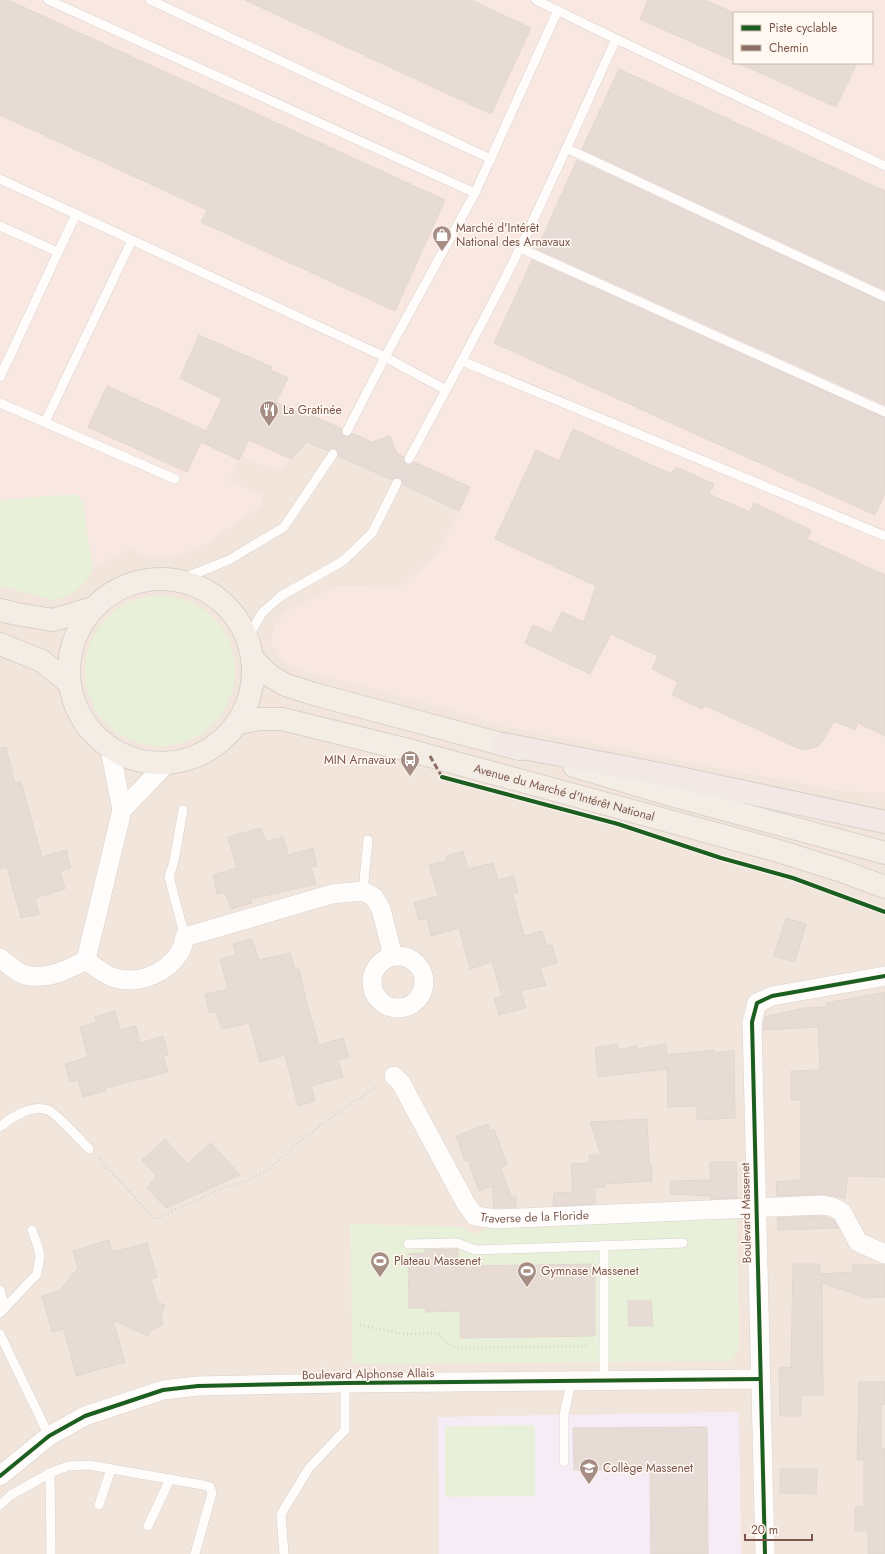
<svg xmlns="http://www.w3.org/2000/svg" width="885" height="1554" font-family="Jost,sans-serif">
<rect width="100%" height="100%" fill="#f9f4ee"/>
<path fill="#f2e6dc" fill-rule="evenodd" d="M 0,0 L 885,0 L 885,1554 L 0,1554 ZM 734,13 L 872,13 L 872,63 L 734,63 Z"/>
<path fill="#f9e8e2" fill-rule="evenodd" d="M 0,0 L 885,0 L 885,793 L 844,791 L 711,767 L 498,725 L 439,706 L 302,671 L 289,666 L 281,660 L 271,643 L 274,627 L 286,612 L 338,586 L 400,587 L 437,555 L 459,511 L 304,441 L 298,451 L 282,469 L 267,467 L 241,456 L 229,481 L 261,495 L 262,505 L 206,544 L 177,557 L 145,556 L 130,548 L 94,568 L 87,579 L 76,590 L 67,596 L 54,600 L 0,586 ZM 734,13 L 872,13 L 872,63 L 734,63 Z"/>
<polygon fill="#f5ecf5" points="739,1412 741,1554 439,1554 438,1417"/>
<g fill="#e8f0d9">
<polygon points="76,494 84,503 84,510 91,557 94,568 87,579 76,590 67,596 54,600 0,586 0,500"/>
<circle cx="160" cy="671" r="75"/>
<polygon points="737,1214 739,1348 730,1361 353,1364 350,1224 465,1227 468,1232 474,1234 496,1224"/>
<polygon points="535,1425 535,1496 445,1497 445,1426"/>
</g>
<g fill="#e6dcd5" stroke="#e3d6d0">
<polygon points="0,0 8,0 445,200 395,311 201,222 207,210 0,115"/>
<polygon points="245,0 471,0 531,28 491,114"/>
<polygon points="648,0 705,0 734,13 734,61 640,19"/>
<polygon points="738,63 857,63 836,107"/>
<polygon points="619,69 885,191 885,290 582,149"/>
<polygon points="577,160 885,303 885,405 537,249"/>
<polygon points="532,260 885,418 885,493 875,515 494,343"/>
<polygon points="199,335 272,367 271,370 288,378 276,402 310,418 312,415 342,429 342,434 345,436 350,436 352,433 372,442 390,436 397,454 404,457 404,462 406,464 410,465 414,462 470,487 459,511 403,485 402,480 399,478 394,478 392,480 338,456 339,452 336,449 331,448 328,451 307,442 291,459 249,440 239,460 201,442 187,472 88,427 107,386 206,431 204,436 222,399 180,378"/>
<polygon points="573,429 671,474 676,467 714,484 709,494 750,512 754,503 811,530 807,539 885,575 885,736 858,723 855,730 834,721 822,742 817,747 802,750 704,705 702,709 672,695 678,682 652,669 658,656 611,634 590,674 525,643 533,625 551,633 562,612 584,622 596,586 495,539 536,450 559,461"/>
<polygon points="6,747 15,783 21,782 42,857 66,850 71,868 60,871 65,889 35,898 39,914 21,918 7,867 0,869 0,748"/>
<polygon points="261,828 266,841 283,837 288,855 313,848 317,866 311,867 316,884 251,899 252,903 231,909 225,892 217,894 213,875 237,868 228,837"/>
<polygon points="463,851 468,869 493,863 498,880 514,876 518,893 513,895 524,936 542,931 547,946 552,945 557,963 540,968 546,985 521,991 526,1008 499,1015 494,999 502,996 492,962 470,969 459,928 431,936 427,919 419,920 414,903 438,896 429,865 447,861 446,856"/>
<polygon points="786,918 806,924 795,962 774,956"/>
<polygon points="252,939 259,960 290,953 295,970 299,969 307,1004 319,1045 343,1038 349,1057 338,1060 343,1077 311,1086 315,1101 298,1106 285,1055 260,1062 249,1023 222,1029 216,1012 209,1013 205,994 228,989 220,959 236,955 233,944"/>
<polygon points="885,992 885,1177 848,1176 845,1198 823,1194 777,1196 776,1182 801,1180 801,1100 791,1100 791,1071 820,1070 818,1027 763,1030 765,1017 803,1008 826,1007 826,1003"/>
<polygon points="115,1011 120,1030 136,1026 140,1043 163,1036 168,1055 163,1056 168,1072 105,1088 106,1091 83,1097 78,1080 70,1082 65,1064 88,1057 80,1027 97,1022 95,1017"/>
<polygon points="617,1044 618,1050 637,1046 637,1049 666,1044 667,1055 714,1050 714,1053 734,1050 735,1118 697,1120 696,1106 668,1107 667,1069 598,1077 595,1048"/>
<polygon points="647,1119 649,1163 651,1163 652,1181 604,1184 605,1187 595,1188 595,1204 553,1206 554,1193 573,1192 571,1164 590,1163 589,1155 601,1155 590,1122"/>
<polygon points="488,1124 490,1131 494,1129 507,1165 500,1167 511,1196 516,1196 516,1207 494,1208 492,1186 479,1191 468,1160 465,1161 456,1136"/>
<polygon points="165,1139 187,1164 211,1143 240,1175 166,1208 147,1188 157,1176 142,1160"/>
<polygon points="710,1162 736,1162 737,1198 710,1199 710,1196 670,1194 670,1181 710,1180"/>
<polygon points="822,1216 834,1220 838,1228 778,1230 777,1218"/>
<polygon points="109,1240 112,1252 147,1243 157,1277 151,1279 157,1301 165,1306 161,1314 163,1325 152,1329 148,1336 113,1320 125,1362 76,1376 64,1329 52,1332 42,1296 59,1291 78,1268 73,1251"/>
<polygon points="456,1249 458,1250 458,1266 595,1264 595,1336 460,1338 460,1311 426,1312 425,1308 409,1308 408,1254 425,1253 425,1250"/>
<polygon points="793,1264 820,1264 820,1274 852,1272 853,1264 885,1265 885,1297 867,1298 822,1283 823,1395 801,1395 801,1416 780,1416 779,1368 791,1367"/>
<polygon points="628,1301 651,1301 653,1326 629,1326"/>
<polygon points="859,1382 885,1382 885,1405 881,1404 881,1449 885,1448 885,1554 868,1554 868,1531 855,1531 855,1507 863,1507 864,1505 864,1460 857,1460"/>
<polygon points="707,1427 708,1554 651,1554 650,1469 574,1470 573,1428"/>
<polygon points="780,1469 817,1469 816,1494 780,1493"/>
</g>
<g fill="none" stroke-linecap="round" stroke-linejoin="round">
<g stroke="#d9d1cc" stroke-width="10">
<g id="service">
<polyline points="48,0 475,193 385,357 347,431"/>
<polyline points="150,0 491,159"/>
<polyline points="536,0 616,39"/>
<polyline points="566,148 885,297"/>
<polyline points="0,179 385,357 446,390"/>
<polyline points="475,193 558,10"/>
<polyline points="0,226 58,252"/>
<polyline points="520,248 885,412"/>
<polyline points="462,361 885,536"/>
<polyline points="0,377 76,214"/>
<polyline points="0,403 175,479"/>
<polyline points="45,422 132,240"/>
<path d="M 409,459 C 446,389 485,320 520,248 C 553,179 584,109 616,39 L 885,166"/>
<polyline points="179,580 229,560 284,527 333,454"/>
<polyline points="248,637 262,613 281,596 343,561 372,533 397,483"/>
<polyline points="183,810 174,861 169,877 185,937"/>
<polyline points="363,891 368,840"/>
<path d="M 0,1127 C 11,1117 33,1104 48,1110 C 56,1113 82,1142 89,1149"/>
<polyline points="408,1244 457,1243 475,1250 683,1243"/>
<polyline points="604,1245 604,1381"/>
<polyline points="0,1290 5,1307"/>
<polyline points="0,1313 37,1274 40,1256 38,1247 32,1230"/>
<polyline points="0,1334 49,1436"/>
<polyline points="564,1462 564,1415 571,1382"/>
<polyline points="50,1473 51,1554"/>
<polyline points="0,1505 11,1495 50,1473 68,1466 89,1465 203,1485 210,1487 212,1493 195,1554"/>
<polyline points="99,1505 111,1469"/>
<polyline points="148,1526 170,1479"/>
<polyline points="284,1554 281,1514 309,1468 345,1430 345,1383"/>
</g>
</g>
<g stroke="#d9d1cc" stroke-width="20">
<g id="minor">
<polyline points="122,810 166,764"/>
<circle cx="398" cy="982" r="26"/>
<path d="M 0,958 C 7,963 13,969 20,973 C 41,983 68,970 86,960 L 122,810 L 110,749"/>
<path d="M 86,960 C 94,966 104,975 115,978 C 139,985 167,973 180,952 C 182,948 184,942 185,937 L 332,894 L 363,891 L 374,897 L 381,909 L 393,956"/>
<path id="s1" d="M 394,1076 L 401,1083 L 465,1202 L 475,1216 L 495,1219 L 823,1205 L 833,1207 L 842,1212 L 858,1242 L 885,1254"/>
<polyline points="0,1476 49,1436 85,1416 163,1390 198,1386 345,1383 760,1379"/>
<polyline points="765,1554 752,1022 757,1003 772,996 885,976"/>
</g>
</g>
<g stroke="#dad0ca" stroke-width="24">
<g id="primary">
<circle cx="161" cy="671" r="92"/>
<polyline points="0,610 17,614 53,620 93,608"/>
<polyline points="0,644 42,661 69,683"/>
<polyline points="254,660 270,676 286,685 314,694 520,749"/>
<path id="s2" d="M 239,723 L 260,719 L 282,719 L 412,751 L 775,850 L 839,870 L 885,887"/>
<polyline points="574,766 671,795 885,853"/>
</g>
</g>
<g stroke="#dad0ca" stroke-width="24">
<polyline id="motorway" points="503,744 675,777 885,822"/>
</g>
<g stroke="#dcd2cf" stroke-width="2.5" stroke-dasharray="1 3" stroke-linecap="butt">
<polyline points="99,1159 155,1219 225,1187 249,1180 268,1170 296,1144 332,1117 377,1086"/>
<polyline points="360,1325 403,1334 438,1333 447,1343 458,1348 588,1346"/>
</g>
<use href="#service" stroke="#fefdfc" stroke-width="9"/>
<use href="#minor" stroke="#fefdfc" stroke-width="19"/>
<use href="#primary" stroke="#f4ede6" stroke-width="22"/>
<use href="#motorway" stroke="#f2e8e6" stroke-width="22"/>
<polyline stroke="#8d6e63" stroke-width="3" stroke-dasharray="6 3" stroke-linecap="butt" points="430,756 442,777 444,778"/>
<g stroke="#fff8f2" stroke-width="6">
<g id="cycleway">
<polyline points="442,777 618,824 721,858 793,878 885,912"/>
<polyline points="0,1476 49,1436 85,1416 163,1390 198,1386 345,1383 760,1379"/>
<polyline points="765,1554 752,1022 757,1003 772,996 885,976"/>
</g>
</g>
<use href="#cycleway" stroke="#1b5e20" stroke-width="4"/>
</g>
<defs>
<g id="shop-pin" transform="scale(1)"><path d="M0 17L-7.5 6A9.5 9.5 0 1 1 7.5 6Z" fill="#a78e84" stroke="#fff8f2"/><path d="M-5-2.5h2.3a2.7 3.5 0 0 1 5.4 0H5L5.5 6h-11ZM-1.5-2.5h3a1.5 2.3 0 0 0-3 0Z" fill="#fff"/></g>
<g id="restaurant-pin" transform="scale(1)"><path d="M0 17L-7.5 6A9.5 9.5 0 1 1 7.5 6Z" fill="#a78e84" stroke="#fff8f2"/><path d="M-5-6h1v4h1v-4h1v4h1v-4h1v5L-1.5 .5V6h-2V.5L-5-1ZM5-6V6H3V1.5H1.5Q1.5-4 5-6Z" fill="#fff"/></g>
<g id="bus-pin" transform="scale(1)"><path d="M0 17L-7.5 6A9.5 9.5 0 1 1 7.5 6Z" fill="#a78e84" stroke="#fff8f2"/><path d="M-5-6H5V4H4V6H2V4H-2V6H-4V4H-5ZM-3.5-4V0h7V-4ZM-3.5 1.2v1.5H-2V1.2ZM2 1.2v1.5H3.5V1.2Z" fill="#fff"/></g>
<g id="stadium-pin" transform="scale(1)"><path d="M0 17L-7.5 6A9.5 9.5 0 1 1 7.5 6Z" fill="#a78e84" stroke="#fff8f2"/><path d="M0-5a6.5 5 0 1 0 0 10a6.5 5 0 1 0 0-10ZM-3.5-1.8h7v3.6h-7Z" fill="#fff"/></g>
<g id="school-pin" transform="scale(1)"><path d="M0 17L-7.5 6A9.5 9.5 0 1 1 7.5 6Z" fill="#a78e84" stroke="#fff8f2"/><path d="M0-5L7-2L0 1L-7-2ZM-4 1L0 2.5L4 1V4Q0 6-4 4Z" fill="#fff"/></g>
</defs>
<g fill-rule="evenodd">
<use href="#shop-pin" x="442" y="235"/>
<use href="#restaurant-pin" x="269" y="410"/>
<use href="#bus-pin" x="410" y="760"/>
<use href="#stadium-pin" x="380" y="1261"/>
<use href="#stadium-pin" x="527" y="1271"/>
<use href="#school-pin" x="589" y="1468"/>
</g>
<g text-anchor="middle" stroke-width="3" stroke-linejoin="round" paint-order="stroke">
<g font-size="12" fill="#7b574b" stroke="#fff8f2" text-anchor="start">
<text x="456" y="232">Marché d'Intérêt<tspan x="456" dy="14">National des Arnavaux</tspan></text>
<text x="283" y="414">La Gratinée</text>
<text x="396" y="764" text-anchor="end">MIN Arnavaux</text>
<text x="394" y="1265">Plateau Massenet</text>
<text x="541" y="1275">Gymnase Massenet</text>
<text x="603" y="1472">Collège Massenet</text>
</g>
<g font-size="12" fill="#7b574b" stroke="#fff8f2">
<text dy="4" stroke="none"><textPath href="#s2" startOffset="335">Avenue du Marché d'Intérêt National</textPath></text>
<text transform="translate(746 1213) rotate(-91)" y="4">Boulevard Massenet</text>
<text dy="4" stroke="none"><textPath href="#s1" startOffset="222">Traverse de la Floride</textPath></text>
<text transform="translate(368 1374) rotate(-1)" y="4">Boulevard Alphonse Allais</text>
</g>
</g>
<rect x="733" y="12" width="140" height="52" fill="#fff8f2" stroke="#cab8af"/>
<rect x="741" y="25" width="20" height="6" fill="#1b5e20" stroke="#cab8af"/>
<text x="769" y="32" font-size="12" fill="#7b574b">Piste cyclable</text>
<rect x="741" y="45" width="20" height="6" fill="#8d6e63" stroke="#cab8af"/>
<text x="769" y="52" font-size="12" fill="#7b574b">Chemin</text>
<path d="M745 1534v6h67v-6" fill="none" stroke="#7b574b" stroke-width="2"/>
<text x="751" y="1534" font-size="12" fill="#7b574b" stroke="#fff8f2" stroke-width="3" paint-order="stroke">20 m</text>
</svg>
